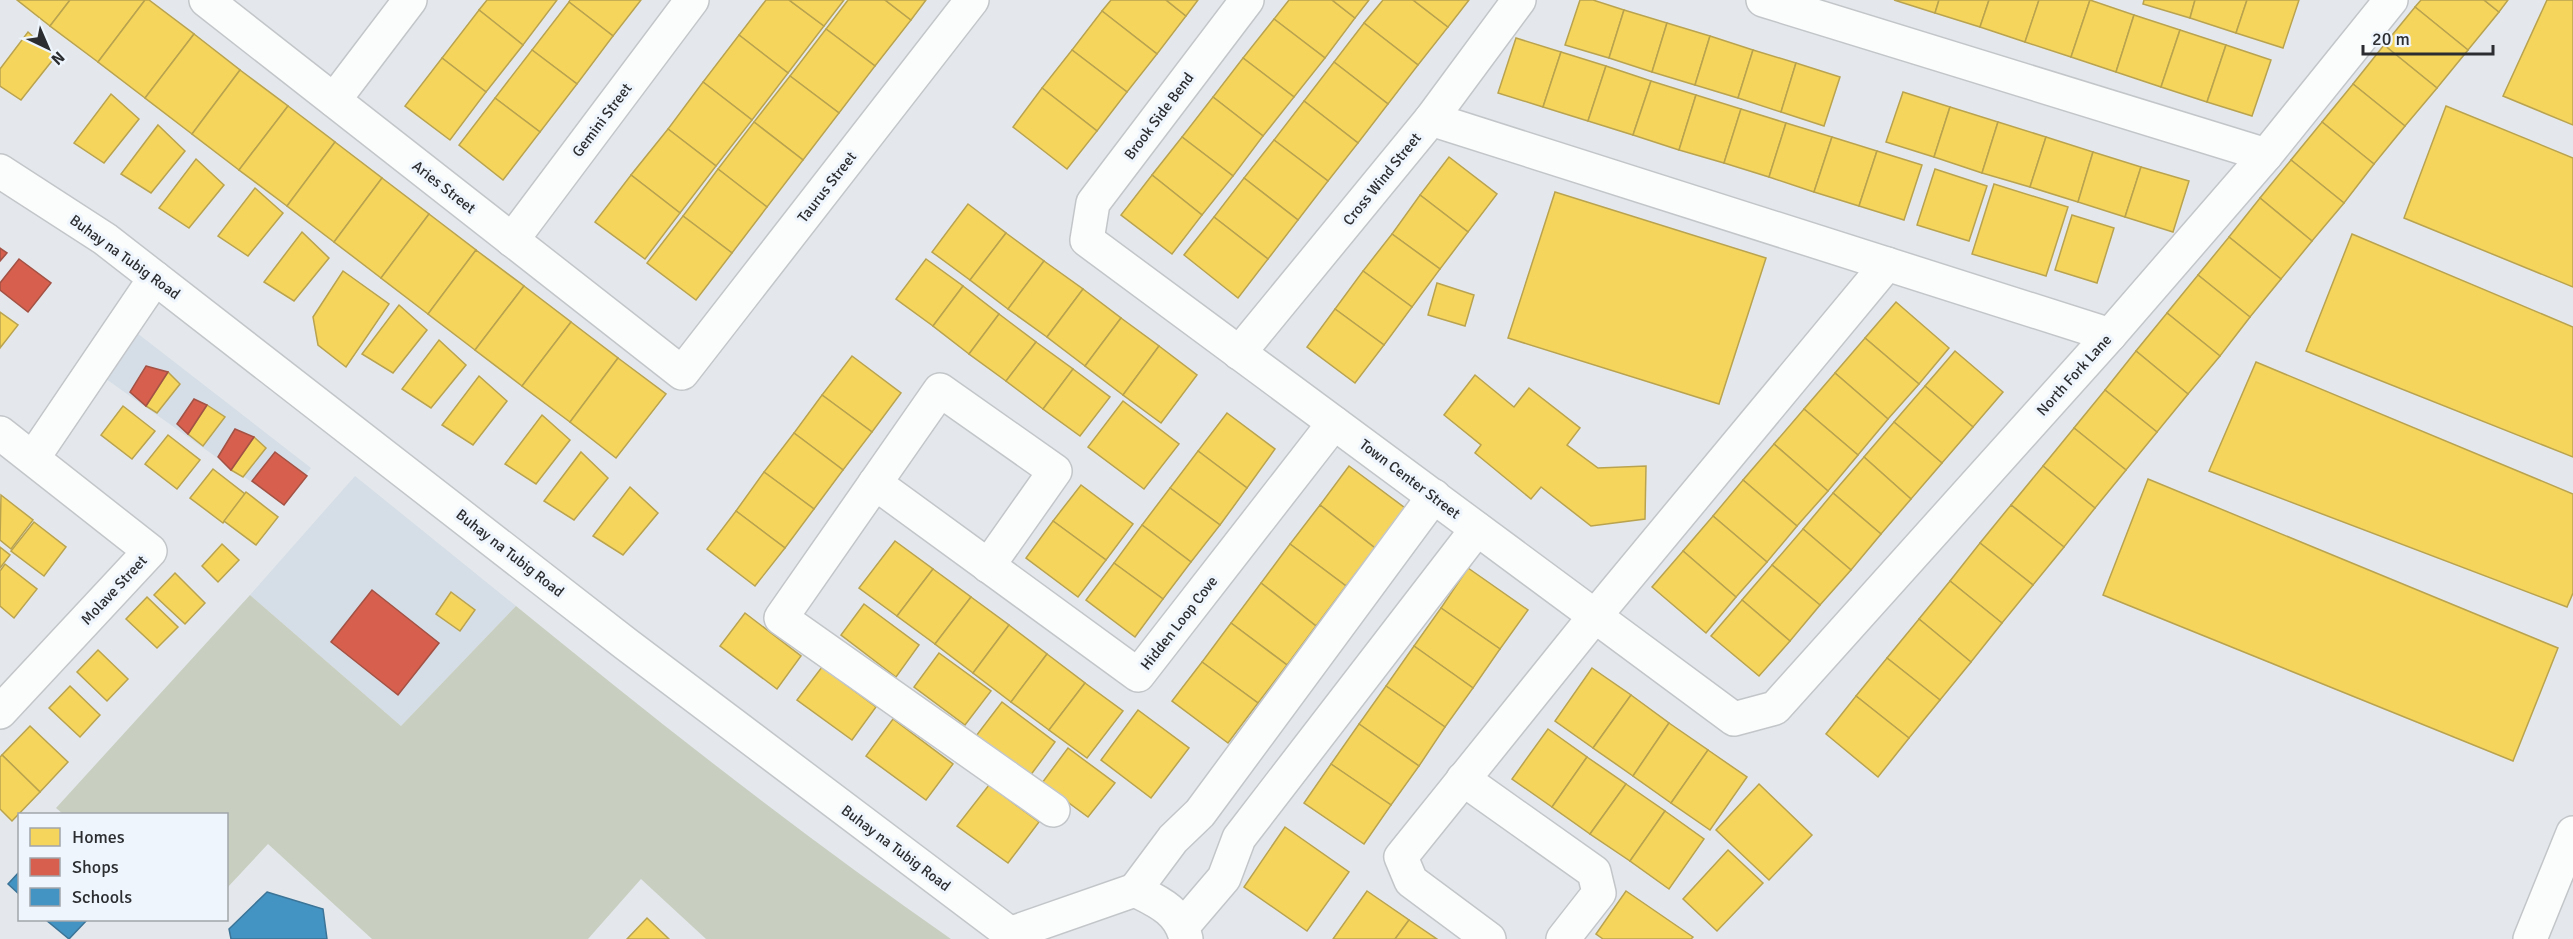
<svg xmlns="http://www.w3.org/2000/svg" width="2573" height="939" font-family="Signika,sans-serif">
<rect width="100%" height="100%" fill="#e4e8ec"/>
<g fill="#d5dde6">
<polygon points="137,333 311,468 284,505 106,379"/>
<polygon points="355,476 516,606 401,726 250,595"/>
</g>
<path fill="#c8cfc1" d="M 250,595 L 401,726 L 516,606 C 657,721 801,835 951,939 L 706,939 L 641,879 L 588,939 L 372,939 L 268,844 L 227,888 L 226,814 L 63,814 L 56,808 Z"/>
<g fill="#f6d55c" stroke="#b9a34f" stroke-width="1.5">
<polygon points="17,0 70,0 50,26"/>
<polygon points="70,0 145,0 98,62 50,26"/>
<polygon points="145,0 149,0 194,34 145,98 98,62"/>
<polygon points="487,0 557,0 523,45 479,10"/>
<polygon points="570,0 641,0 613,36 569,2"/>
<polygon points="766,0 789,0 824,26 788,73 739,35"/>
<polygon points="789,0 844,0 824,26"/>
<polygon points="848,0 885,0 911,20 875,66 826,29"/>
<polygon points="885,0 926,0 911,20"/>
<polygon points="1111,0 1166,0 1186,16 1157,54 1102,11"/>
<polygon points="1166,0 1198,0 1186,16"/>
<polygon points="1289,0 1332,0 1355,18 1325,58 1274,19"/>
<polygon points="1332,0 1369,0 1355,18"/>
<polygon points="1383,0 1413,0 1448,27 1418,65 1364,23"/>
<polygon points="1413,0 1469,0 1448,27"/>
<polygon points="1580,0 1593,0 1624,10 1609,58 1565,45"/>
<polygon points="1894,0 1939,0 1935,13"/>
<polygon points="1939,0 1989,0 1980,27 1935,13"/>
<polygon points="1989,0 2039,0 2025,42 1980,27"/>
<polygon points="2039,0 2090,0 2071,57 2025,42"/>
<polygon points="2090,0 2134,15 2116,72 2071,57"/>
<polygon points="2144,0 2195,0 2190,18 2143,4"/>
<polygon points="2195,0 2247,0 2236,33 2190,18"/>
<polygon points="2247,0 2299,0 2283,48 2236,33"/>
<polygon points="2421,0 2484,0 2499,12 2468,50 2415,7"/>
<polygon points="2484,0 2508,0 2499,12"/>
<polygon points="2547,0 2573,0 2573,125 2503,96"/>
<polygon points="569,2 613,36 577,84 532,50"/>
<polygon points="2415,7 2468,50 2437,88 2384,45"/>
<polygon points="479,10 523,45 486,92 442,58"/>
<polygon points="1624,10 1667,23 1652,72 1609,58"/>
<polygon points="1102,11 1157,54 1127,92 1072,50"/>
<polygon points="2134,15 2180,30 2161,87 2116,72"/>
<polygon points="1274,19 1325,58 1294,97 1243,58"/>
<polygon points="1364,23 1418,65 1388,104 1334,62"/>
<polygon points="1667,23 1710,36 1695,85 1652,72"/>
<polygon points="826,29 875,66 839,113 790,76"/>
<polygon points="2180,30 2226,45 2207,102 2161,87"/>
<polygon points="28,32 55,57 21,100 0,86 0,69"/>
<polygon points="194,34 240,70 192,134 145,98"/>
<polygon points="739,35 788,73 752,120 703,82"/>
<polygon points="1710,36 1753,50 1738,98 1695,85"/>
<polygon points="1516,38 1561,52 1543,107 1498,93"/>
<polygon points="2226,45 2271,60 2252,116 2207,102"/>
<polygon points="2384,45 2437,88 2405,126 2353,84"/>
<polygon points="532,50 577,84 540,132 495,98"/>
<polygon points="1072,50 1127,92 1097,131 1042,88"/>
<polygon points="1753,50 1796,63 1781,112 1738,98"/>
<polygon points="1561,52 1606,66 1588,121 1543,107"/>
<polygon points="442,58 486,92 450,140 405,106"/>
<polygon points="1243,58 1294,97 1263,136 1213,97"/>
<polygon points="1334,62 1388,104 1358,143 1304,101"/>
<polygon points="1796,63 1840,77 1824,126 1781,112"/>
<polygon points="1606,66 1651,81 1633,135 1588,121"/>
<polygon points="240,70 288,106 239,170 192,134"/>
<polygon points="790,76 839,113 803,160 754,122"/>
<polygon points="1651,81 1696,95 1679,150 1633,135"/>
<polygon points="703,82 752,120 716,166 668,129"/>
<polygon points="2353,84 2405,126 2374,164 2322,122"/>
<polygon points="1042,88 1097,131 1067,169 1013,127"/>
<polygon points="1903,92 1950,107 1934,157 1886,142"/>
<polygon points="111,94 139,119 104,163 74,143"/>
<polygon points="1696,95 1741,109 1724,163 1679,150"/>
<polygon points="1213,97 1263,136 1233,176 1182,137"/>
<polygon points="495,98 540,132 503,180 459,145"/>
<polygon points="1304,101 1358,143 1328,181 1274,140"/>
<polygon points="288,106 335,142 287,206 239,170"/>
<polygon points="2446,106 2573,158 2573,287 2404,218"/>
<polygon points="1950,107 1998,122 1982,173 1934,157"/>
<polygon points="1741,109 1786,123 1769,177 1724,163"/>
<polygon points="754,122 803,160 767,207 718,169"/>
<polygon points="1998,122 2046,137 2030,187 1982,173"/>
<polygon points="2322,122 2374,164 2344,203 2291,160"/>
<polygon points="1786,123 1832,137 1814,192 1769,177"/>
<polygon points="158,125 185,151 151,193 121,174"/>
<polygon points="668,129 716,166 680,213 631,175"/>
<polygon points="1182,137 1233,176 1202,215 1152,175"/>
<polygon points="1832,137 1877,151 1859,206 1814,192"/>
<polygon points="2046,137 2093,152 2078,202 2030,187"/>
<polygon points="1274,140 1328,181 1298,220 1244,178"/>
<polygon points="335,142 382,178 334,242 287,206"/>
<polygon points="1877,151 1922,165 1904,220 1859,206"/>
<polygon points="2093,152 2141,167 2125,217 2078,202"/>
<polygon points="1449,157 1497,194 1468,232 1420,195"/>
<polygon points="196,159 224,185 189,228 159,208"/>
<polygon points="2291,160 2344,203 2312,241 2260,198"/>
<polygon points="2141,167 2189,181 2173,232 2125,217"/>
<polygon points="718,169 767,207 732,253 683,216"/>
<polygon points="1935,169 1987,186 1969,241 1917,225"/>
<polygon points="631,175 680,213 645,259 595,222"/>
<polygon points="1152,175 1202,215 1172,254 1121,215"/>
<polygon points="382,178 429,214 381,278 334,242"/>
<polygon points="1244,178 1298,220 1268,259 1214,217"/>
<polygon points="1994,184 2068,207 2046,276 1972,254"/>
<polygon points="255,188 283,213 248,256 218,236"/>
<polygon points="1555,192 1766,258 1719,404 1508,338"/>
<polygon points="1420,195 1468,232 1440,269 1392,234"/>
<polygon points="2260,198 2312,241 2281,279 2229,237"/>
<polygon points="968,204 1006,233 970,280 932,252"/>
<polygon points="429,214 476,250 428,314 381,278"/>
<polygon points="2072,215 2114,228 2097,283 2055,270"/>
<polygon points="683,216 732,253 696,300 647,263"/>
<polygon points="1214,217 1268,259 1238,298 1184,255"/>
<polygon points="302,232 329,258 294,301 264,282"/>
<polygon points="1006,233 1044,261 1008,309 970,280"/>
<polygon points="1392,234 1440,269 1412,307 1363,271"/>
<polygon points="2352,234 2573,327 2573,457 2306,351"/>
<polygon points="2229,237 2281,279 2250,317 2198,275"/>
<polygon points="476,250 524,286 475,350 428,314"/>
<polygon points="926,259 963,286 933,326 896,299"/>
<polygon points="1044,261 1083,289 1047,337 1008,309"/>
<polygon points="343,271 389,304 346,367 318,345 313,317"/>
<polygon points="1363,271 1412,307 1384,345 1335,309"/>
<polygon points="2198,275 2250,317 2220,356 2167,313"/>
<polygon points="1437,283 1474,295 1465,326 1428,315"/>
<polygon points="524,286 571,322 522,386 475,350"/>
<polygon points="963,286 999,314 969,354 933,326"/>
<polygon points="1083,289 1121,318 1085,366 1047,337"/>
<polygon points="1896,302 1949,348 1919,384 1865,338"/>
<polygon points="399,305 427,330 393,373 362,354"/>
<polygon points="1335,309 1384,345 1355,383 1307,347"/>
<polygon points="0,312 18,325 0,348"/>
<polygon points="2167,313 2220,356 2188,394 2136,351"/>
<polygon points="999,314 1036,342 1006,381 969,354"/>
<polygon points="1121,318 1159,346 1123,395 1085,366"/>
<polygon points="571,322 618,358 570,422 522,386"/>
<polygon points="1865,338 1919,384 1888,419 1835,373"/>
<polygon points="439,340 466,365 431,408 402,389"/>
<polygon points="1036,342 1073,369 1043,409 1006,381"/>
<polygon points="1159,346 1197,375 1161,423 1123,395"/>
<polygon points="1955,351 2003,392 1973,427 1925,386"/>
<polygon points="2136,351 2188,394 2157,432 2105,390"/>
<polygon points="852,356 901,393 872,432 822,395"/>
<polygon points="618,358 666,394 616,458 570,422"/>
<polygon points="2256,362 2573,494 2573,593 2567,607 2209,471"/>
<polygon points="1073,369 1110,397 1080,436 1043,409"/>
<polygon points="168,372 180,384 157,413 146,406"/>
<polygon points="1835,373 1888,419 1858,455 1804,409"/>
<polygon points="1475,375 1514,407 1529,388 1580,428 1567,445 1598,468 1646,466 1645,519 1591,526 1541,487 1531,499 1475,453 1481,445 1444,415"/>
<polygon points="479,376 507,401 473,445 442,425"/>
<polygon points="1925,386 1973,427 1942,463 1894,422"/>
<polygon points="2105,390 2157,432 2126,470 2074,428"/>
<polygon points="822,395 872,432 843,470 794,433"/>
<polygon points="1123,401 1179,444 1144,489 1088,447"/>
<polygon points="207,405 225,417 203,446 188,434"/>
<polygon points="123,406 155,431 132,459 101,435"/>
<polygon points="1804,409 1858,455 1828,491 1774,444"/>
<polygon points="1227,413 1275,449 1247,488 1198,451"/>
<polygon points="542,415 570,440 536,484 505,464"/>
<polygon points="1894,422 1942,463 1911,499 1864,457"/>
<polygon points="2074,428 2126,470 2095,508 2043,466"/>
<polygon points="794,433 843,470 814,509 764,472"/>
<polygon points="168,435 200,460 177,489 145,464"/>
<polygon points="254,437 266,448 243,477 231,470"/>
<polygon points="1774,444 1828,491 1797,526 1743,480"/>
<polygon points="1198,451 1247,488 1220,525 1170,488"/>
<polygon points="581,452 608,478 574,520 544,501"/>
<polygon points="1864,457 1911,499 1881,534 1833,493"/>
<polygon points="1349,466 1405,508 1375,548 1320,505"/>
<polygon points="2043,466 2095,508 2064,547 2011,505"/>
<polygon points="213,469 245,494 223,523 190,498"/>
<polygon points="764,472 814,509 785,548 736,511"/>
<polygon points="2148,479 2558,648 2513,761 2103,595"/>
<polygon points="1743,480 1797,526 1767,562 1713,516"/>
<polygon points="1081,485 1133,524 1106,560 1053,521"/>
<polygon points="630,487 658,513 623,555 593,536"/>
<polygon points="1170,488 1220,525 1191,562 1142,525"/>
<polygon points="246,492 278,517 256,545 224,521"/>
<polygon points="1833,493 1881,534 1851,570 1803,529"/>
<polygon points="1,495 33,520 11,549 0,540"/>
<polygon points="1320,505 1375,548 1346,586 1290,544"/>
<polygon points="2011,505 2064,547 2033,585 1980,543"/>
<polygon points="736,511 785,548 755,586 707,549"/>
<polygon points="1713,516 1767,562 1736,597 1683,551"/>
<polygon points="1053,521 1106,560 1078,597 1026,558"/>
<polygon points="34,522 66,547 44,576 11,551"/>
<polygon points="1142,525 1191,562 1163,599 1114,563"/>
<polygon points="1803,529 1851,570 1820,605 1772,565"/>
<polygon points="895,541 933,569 897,616 859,588"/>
<polygon points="1980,543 2033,585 2002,623 1950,581"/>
<polygon points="222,544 239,560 218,582 202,566"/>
<polygon points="1290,544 1346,586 1316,626 1261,583"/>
<polygon points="0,547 10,555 0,568"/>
<polygon points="1683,551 1736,597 1706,633 1652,587"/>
<polygon points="1114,563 1163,599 1135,637 1086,600"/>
<polygon points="5,564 37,589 14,618 0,606 0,571"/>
<polygon points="1772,565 1820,605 1790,641 1742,600"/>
<polygon points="1468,568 1528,610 1500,649 1441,608"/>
<polygon points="933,569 971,597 935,644 897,616"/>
<polygon points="175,573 205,603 185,624 154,595"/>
<polygon points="1950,581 2002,623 1971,662 1919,619"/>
<polygon points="1261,583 1316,626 1287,665 1231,623"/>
<polygon points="451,592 475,610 460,631 436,614"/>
<polygon points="147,597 178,627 157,648 126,619"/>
<polygon points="971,597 1009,625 973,673 935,644"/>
<polygon points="1742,600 1790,641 1759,676 1711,636"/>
<polygon points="864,604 919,645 896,677 841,635"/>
<polygon points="1441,608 1500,649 1473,688 1414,646"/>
<polygon points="745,613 801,656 777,689 720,646"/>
<polygon points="1919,619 1971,662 1940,700 1887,658"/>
<polygon points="1231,623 1287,665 1258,703 1202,662"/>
<polygon points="1009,625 1047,654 1011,702 973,673"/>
<polygon points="1414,646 1473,688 1445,727 1386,686"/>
<polygon points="98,650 128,679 107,701 77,672"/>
<polygon points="939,653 991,691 965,725 914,687"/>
<polygon points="1047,654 1085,683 1049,730 1011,702"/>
<polygon points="1887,658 1940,700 1909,738 1856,696"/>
<polygon points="1202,662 1258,703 1228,743 1172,701"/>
<polygon points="822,667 876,707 852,740 797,700"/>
<polygon points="1592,668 1631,695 1593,748 1555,721"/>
<polygon points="1085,683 1123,711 1087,758 1049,730"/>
<polygon points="70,686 100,715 80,737 49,708"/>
<polygon points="1386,686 1445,727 1419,766 1359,724"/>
<polygon points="1631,695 1669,723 1633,776 1593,748"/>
<polygon points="1856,696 1909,738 1878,777 1826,734"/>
<polygon points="1002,702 1055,742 1030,776 976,736"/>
<polygon points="1138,710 1189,748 1151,798 1101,760"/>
<polygon points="893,719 953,764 926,800 866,756"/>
<polygon points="1669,723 1708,750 1671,803 1633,776"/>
<polygon points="1359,724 1419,766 1391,805 1331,764"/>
<polygon points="30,726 68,762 40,792 2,755"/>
<polygon points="1548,729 1587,757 1552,807 1512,779"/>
<polygon points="1068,748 1115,783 1088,817 1042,783"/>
<polygon points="1708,750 1747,777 1710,830 1671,803"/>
<polygon points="2,755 40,792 12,821 0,809 0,757"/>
<polygon points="1587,757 1626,784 1590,834 1552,807"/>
<polygon points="1331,764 1391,805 1364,844 1304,803"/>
<polygon points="1626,784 1665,811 1630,861 1590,834"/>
<polygon points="1759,784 1812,835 1769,880 1716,830"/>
<polygon points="989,785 1039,822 1008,863 957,826"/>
<polygon points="1665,811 1704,839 1669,889 1630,861"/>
<polygon points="1285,827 1349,872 1307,931 1244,887"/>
<polygon points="1728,850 1763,883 1717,931 1683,899"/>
<polygon points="1367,891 1409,920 1395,939 1333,939"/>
<polygon points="1626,891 1693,937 1691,939 1603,939 1596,934"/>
<polygon points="647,918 669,939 627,939"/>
<polygon points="1409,920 1437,939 1395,939"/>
</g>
<g fill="#d6604d" stroke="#a35144" stroke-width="1.5">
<polygon points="0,248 7,253 0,261"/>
<polygon points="19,259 51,283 28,312 0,290 0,283"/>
<polygon points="146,366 168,372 146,406 130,392"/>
<polygon points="194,399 207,405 188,434 177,424"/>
<polygon points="235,429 254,437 231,470 218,457"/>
<polygon points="275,452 307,476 284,505 252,481"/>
<polygon points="372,590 439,643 398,695 331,642"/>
</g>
<g fill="#4393c3" stroke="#3c7497" stroke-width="1.5">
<polygon points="20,871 20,895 8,884"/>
<polygon points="267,892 323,909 327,939 231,939 229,929"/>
<polygon points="46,920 87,920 69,939"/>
</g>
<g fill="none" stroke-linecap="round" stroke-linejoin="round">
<g stroke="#c3c6c9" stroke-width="36">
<g id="minor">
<polyline points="206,0 682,373 972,0"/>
<polyline points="1247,0 1093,203 1087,240 1734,719 1775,708 2110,335 2266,155 2391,0"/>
<polyline points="1763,0 2266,155"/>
<polyline points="334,100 410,0"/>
<polyline points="1431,119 2110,335"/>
<polyline points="512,240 692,0"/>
<polyline points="1239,353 1431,119 1519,0"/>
<polyline points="0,433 150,551 0,712"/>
<polyline points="33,458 155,278"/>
<polyline points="875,483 1138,675 1334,423"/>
<polyline points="988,566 1055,471 940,390 781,618 1053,810"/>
<polyline points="1463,779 1594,872 1599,893 1563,939"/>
<polyline points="1135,890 1173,839 1200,813 1434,496"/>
<polyline points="1183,926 1224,878 1239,838 1477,529"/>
<path d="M 1009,934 L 1135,890 C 1159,902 1180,911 1186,939"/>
<polyline points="1489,939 1411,881 1401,857 1595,616 1887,264"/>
</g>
</g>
<g stroke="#c3c6c9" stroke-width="36">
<polyline id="tertiary" points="2530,939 2573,833"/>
</g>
<g stroke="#c3c6c9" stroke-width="36">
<polyline id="secondary" points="0,171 105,239 626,644 1017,939"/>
</g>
<use href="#minor" stroke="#fbfcfc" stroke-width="33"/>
<use href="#tertiary" stroke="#fbfcfc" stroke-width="33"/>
<use href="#secondary" stroke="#fbfcfc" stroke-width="33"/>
</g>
<g text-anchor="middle" stroke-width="6" stroke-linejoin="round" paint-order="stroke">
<g font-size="15" fill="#2b2d30" stroke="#eef5fc">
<text transform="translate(1159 116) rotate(-53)" y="5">Brook Side Bend</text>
<text transform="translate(602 120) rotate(-53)" y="5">Gemini Street</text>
<text transform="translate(1382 179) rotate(-51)" y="5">Cross Wind Street</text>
<text transform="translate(444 187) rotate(38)" y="5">Aries Street</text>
<text transform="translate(827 187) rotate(-52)" y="5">Taurus Street</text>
<text transform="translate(125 257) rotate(36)" y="5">Buhay na Tubig Road</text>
<text transform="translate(2074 375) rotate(-48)" y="5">North Fork Lane</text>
<text transform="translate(1410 479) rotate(37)" y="5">Town Center Street</text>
<text transform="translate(510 553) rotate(38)" y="5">Buhay na Tubig Road</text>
<text transform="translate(114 590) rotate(-47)" y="5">Molave Street</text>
<text transform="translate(1179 623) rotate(-52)" y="5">Hidden Loop Cove</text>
<text transform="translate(896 848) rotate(37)" y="5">Buhay na Tubig Road</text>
</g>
</g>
<rect x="18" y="813" width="210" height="108" fill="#eef5fc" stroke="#a0a5aa" stroke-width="1.5"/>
<rect x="30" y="828" width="30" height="18" fill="#f6d55c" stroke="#a0a5aa" stroke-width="1.5"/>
<text x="72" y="843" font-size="18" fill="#2b2d30">Homes</text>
<rect x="30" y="858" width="30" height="18" fill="#d6604d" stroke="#a0a5aa" stroke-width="1.5"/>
<text x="72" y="873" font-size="18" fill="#2b2d30">Shops</text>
<rect x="30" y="888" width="30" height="18" fill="#4393c3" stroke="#a0a5aa" stroke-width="1.5"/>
<text x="72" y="903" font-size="18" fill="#2b2d30">Schools</text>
<g transform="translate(48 48) rotate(136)" stroke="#eef5fc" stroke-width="4.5" paint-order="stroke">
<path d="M0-4.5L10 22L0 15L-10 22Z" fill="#2b2d30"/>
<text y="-9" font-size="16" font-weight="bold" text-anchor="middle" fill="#2b2d30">N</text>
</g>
<path d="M2363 45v9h130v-9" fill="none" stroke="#2b2d30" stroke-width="3"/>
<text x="2372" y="45" font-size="18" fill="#2b2d30" stroke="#eef5fc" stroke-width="4.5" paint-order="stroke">20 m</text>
</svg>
